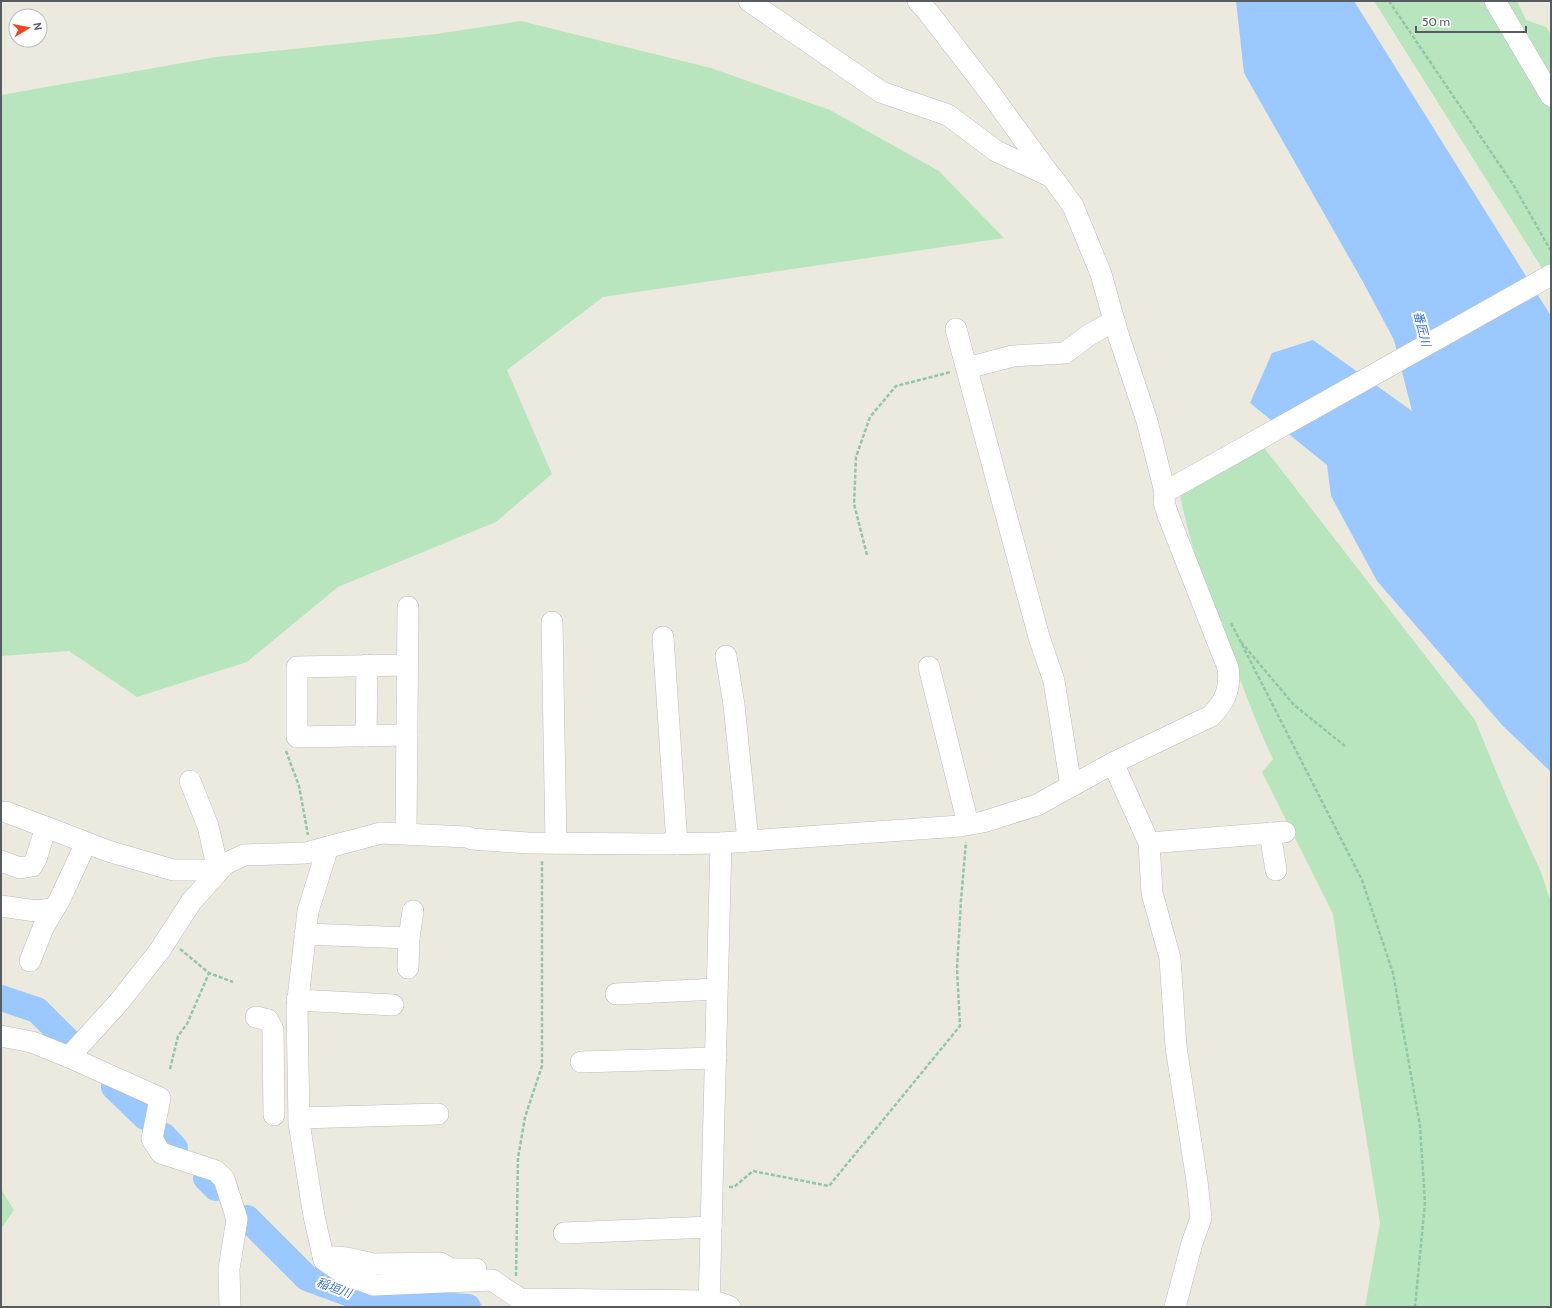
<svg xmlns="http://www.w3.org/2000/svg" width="1552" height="1308" font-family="Cabin,'Noto Sans JP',sans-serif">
<rect width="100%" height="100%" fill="#eceade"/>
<g fill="#b9e5be">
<polygon points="1374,1 1517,1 1526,20 1546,27 1551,35 1551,269 1545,273"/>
<polygon points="521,21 711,68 830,110 939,171 1004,238 603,297 507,370 552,474 496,522 338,587 247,662 137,697 69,651 1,656 1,95 216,57 436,34"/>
<path d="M 1262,445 L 1475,720 L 1508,800 L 1541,872 L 1551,903 L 1551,1307 L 1365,1307 L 1380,1223 L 1354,1062 L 1333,914 L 1262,772 L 1273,759 C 1257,726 1245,692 1232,658 C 1211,603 1190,548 1179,490 Z"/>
<polygon points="1,1189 14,1210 1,1229"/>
</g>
<polygon fill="#9bc9ff" points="1236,1 1354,1 1551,316 1551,772 1503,726 1377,581 1331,496 1327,465 1250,403 1272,353 1313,340 1412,411 1394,340 1363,282 1244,73"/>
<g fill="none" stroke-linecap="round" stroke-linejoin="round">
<g stroke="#9bc9ff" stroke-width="26">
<polyline points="1,998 37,1010 68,1041"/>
<polyline points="114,1087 145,1117"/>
<polyline points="164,1136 175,1148"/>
<polyline points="206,1178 216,1188"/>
<polyline points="247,1218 307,1278 369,1301 468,1307"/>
</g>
<g stroke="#babbc2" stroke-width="22">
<g id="minor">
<polyline points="749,1 881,92 948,115 996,151 1052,177 1073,206 1101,274 1117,331 1147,421 1165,492"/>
<polyline points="918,1 928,12 988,90 1049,174"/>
<polyline points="1495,1 1551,96"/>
<polyline points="956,329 1039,637 1054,681 1071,786"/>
<polyline points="967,368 1013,356 1065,353 1089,335 1114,321"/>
<polyline points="552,622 556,843"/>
<polyline points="663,637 677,844"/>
<polyline points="726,656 734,705 748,841"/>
<polyline points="929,667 968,824"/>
<polyline points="407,735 297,737 297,667 407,665"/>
<polyline points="366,736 367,665"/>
<polyline points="1113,763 1149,843 1152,893 1170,958 1176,1047 1197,1181 1201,1218 1192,1243 1175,1307"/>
<polyline points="190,781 208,826 218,870"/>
<path d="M 6,812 L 51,829 L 108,851 L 173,870 L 218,870 L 225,864 L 244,855 L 306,853 L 381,833 L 467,837 L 472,839 L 528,843 L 656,844 L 721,843 L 960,826 L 983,822 L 1037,805 L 1113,763 L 1211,716 C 1225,702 1231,688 1228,668 L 1168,515 L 1164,502 L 1165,492 L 1551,275"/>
<polyline points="406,833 408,607"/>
<polyline points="1270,833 1276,870"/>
<polyline points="1149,843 1285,832"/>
<polyline points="328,847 308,911 297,1008 299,1123 314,1216 324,1260 346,1275 374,1285 492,1280 520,1299 709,1301 720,1303 730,1307"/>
<polyline points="1,861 20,868 32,866 36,859 46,827"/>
<polyline points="225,864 191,902 160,950 119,1002 69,1057 160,1098 152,1139 161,1153 216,1171 224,1179 237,1219 229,1269 230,1307"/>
<polyline points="1,906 36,911 53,909"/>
<polyline points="305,934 409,938"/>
<polyline points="30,961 43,928 59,901 86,843"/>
<polyline points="408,968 409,938 413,911"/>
<polyline points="616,994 717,989"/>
<polyline points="297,1000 393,1005"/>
<polyline points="256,1017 268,1020 273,1029 274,1115"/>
<polyline points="1,1036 32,1042 69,1057"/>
<polyline points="581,1062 716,1058"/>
<polyline points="299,1118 438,1114"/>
<polyline points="564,1233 711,1227"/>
<polyline points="323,1256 347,1258 373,1264 440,1263 451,1269 476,1269"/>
<polyline points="709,1307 721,843"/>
</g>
</g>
<g stroke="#92c6a7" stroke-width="2.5" stroke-dasharray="4 2" stroke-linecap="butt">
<polyline points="1389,1 1514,186 1551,251"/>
<polyline points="867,555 854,504 856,457 870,417 896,386 951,372"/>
<polyline points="1231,623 1362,880 1393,973 1420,1126 1425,1203 1415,1307"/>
<polyline points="1241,642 1294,705 1345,746"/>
<polyline points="286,751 299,786 308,835"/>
<polyline points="180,949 209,973 233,982"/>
<polyline points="170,1069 178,1036 187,1024 209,973"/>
<polyline points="729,1187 734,1187 753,1171 829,1186 960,1026 957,969 961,900 966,842"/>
<polyline points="516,1276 518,1158 525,1117 542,1066 542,860"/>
</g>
<use href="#minor" stroke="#fff" stroke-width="21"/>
</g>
<g text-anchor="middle" stroke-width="4" stroke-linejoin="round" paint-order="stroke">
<g font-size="12" font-style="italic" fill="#3a6fc7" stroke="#fff">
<text transform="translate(1422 329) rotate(76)" y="4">番匠川</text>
<text transform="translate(334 1288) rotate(20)" y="4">稲垣川</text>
</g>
</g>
<rect width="1552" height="1308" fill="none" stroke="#585b61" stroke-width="4"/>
<g transform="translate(28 28) rotate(80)"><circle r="19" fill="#ffffff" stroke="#bcbdc0"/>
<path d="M0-3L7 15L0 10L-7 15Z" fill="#f04720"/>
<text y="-6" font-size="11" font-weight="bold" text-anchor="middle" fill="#585b61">N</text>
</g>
<path d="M1416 26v6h110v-6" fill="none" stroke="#585b61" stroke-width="2"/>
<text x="1422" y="26" font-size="12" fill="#585b61" stroke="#ffffff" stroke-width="3" paint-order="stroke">50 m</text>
</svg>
